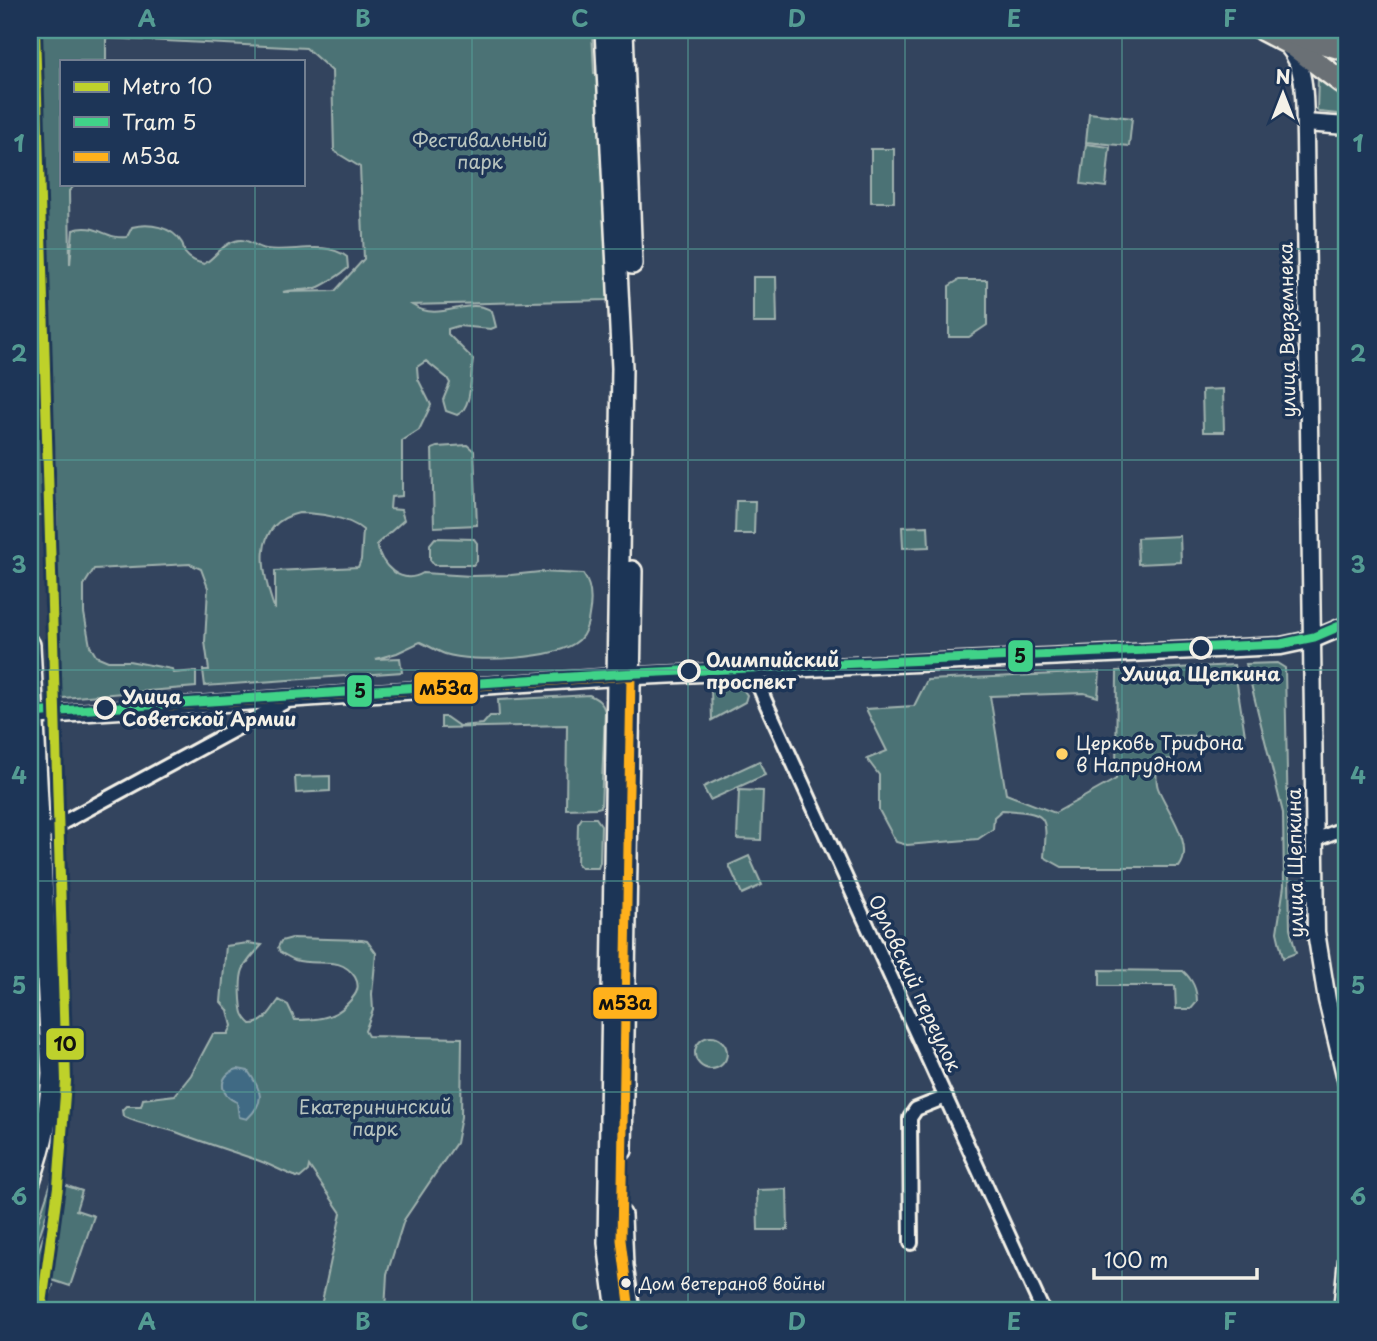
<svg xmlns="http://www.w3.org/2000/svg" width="1377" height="1341" font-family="'Playpen Sans',sans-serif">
<rect width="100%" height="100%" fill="#33445e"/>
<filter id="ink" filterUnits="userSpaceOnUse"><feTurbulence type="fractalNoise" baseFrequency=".0143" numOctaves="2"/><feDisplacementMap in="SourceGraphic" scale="14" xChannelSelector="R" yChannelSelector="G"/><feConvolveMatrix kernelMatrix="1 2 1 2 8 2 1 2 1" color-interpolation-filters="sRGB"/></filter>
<g filter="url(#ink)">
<g fill="#4c7274" stroke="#a0b2ae" stroke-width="2" fill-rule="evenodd">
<path d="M 38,30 L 592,30 L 594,73 L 597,73 L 608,300 L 412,305 C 441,324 467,295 492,311 L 496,327 L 491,329 L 458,326 L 448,329 L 448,334 L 473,359 C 470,376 473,408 457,415 L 446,411 L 443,400 L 450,383 L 447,378 L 426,361 L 417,367 L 418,379 L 431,405 L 419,430 L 402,441 L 402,496 L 391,497 L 390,509 L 401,510 L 404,520 L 377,544 C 380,565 401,586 423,573 L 471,576 L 511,575 L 540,572 L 583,574 C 592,586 592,600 589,615 C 588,625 586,633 579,640 C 557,660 473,663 445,654 C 437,651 429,646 420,642 L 397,653 L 376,659 L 400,658 L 402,672 L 205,686 L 203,670 L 209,670 L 205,642 L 208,588 L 201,569 L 190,564 L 94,569 L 84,585 L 84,613 L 90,646 L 96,656 L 108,661 L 129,661 L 172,669 L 173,673 L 196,671 L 196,687 L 63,698 L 51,693 L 48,682 L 45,594 L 51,593 L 50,537 L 44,536 L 44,527 L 57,525 ZM 106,38 L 306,48 L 332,71 L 334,151 L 360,167 L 364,259 L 335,291 L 283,292 C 293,289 305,291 316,288 C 323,286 343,273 348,268 L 347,257 C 324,240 293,253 266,249 C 254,247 248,237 235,241 C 222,244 215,258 204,264 C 197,262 190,260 185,253 C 183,250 184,246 182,243 C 172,226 149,223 132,227 L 127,237 C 105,240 97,222 73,230 L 70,265 L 69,191 L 76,184 L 61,184 L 61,61 L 106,61 ZM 299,513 C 318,513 348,517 363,530 L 361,560 L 358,567 L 275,571 L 275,610 C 262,574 250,524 299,513 Z"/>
<polygon points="1320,77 1347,95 1347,115 1319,112 1317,110 1318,78"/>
<polygon points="1089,113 1132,118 1129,146 1086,142"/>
<polygon points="36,125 39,197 30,198 30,129"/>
<polygon points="1086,144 1110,147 1106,187 1081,184"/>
<rect x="871" y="149" width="23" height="53"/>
<polygon points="30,207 39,207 51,515 35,515 30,379"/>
<polygon points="753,277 776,277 777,323 753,323"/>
<polygon points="959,280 987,280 987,325 969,337 949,337 949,286"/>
<polygon points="1223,389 1224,432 1203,432 1202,390"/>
<polygon points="467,445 474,451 477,525 434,527 432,449 437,447"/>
<polygon points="736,501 755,501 754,534 735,534"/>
<polygon points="928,526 929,547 903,548 902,527"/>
<polygon points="1180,536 1181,562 1138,564 1137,538"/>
<polygon points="435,538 474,539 477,543 477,561 473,565 434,565 430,560 430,544"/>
<polygon points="1277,663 1285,668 1290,929 1296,953 1283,958 1277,932 1284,886 1283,813 1246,664"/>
<path d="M 1234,665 L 1245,735 L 1174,736 L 1174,759 L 1157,760 C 1157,769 1155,780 1158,788 C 1166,809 1196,846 1179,867 L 1062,867 L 1044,857 C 1048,813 1047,813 1002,810 L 994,817 L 993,829 L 978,839 L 907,845 L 896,842 L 879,810 L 879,775 L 867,759 L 887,751 L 866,709 L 914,706 L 927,680 L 1100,672 L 1098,697 L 1084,693 L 990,696 L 1006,794 L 1055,813 L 1116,779 L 1117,671 Z"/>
<polygon points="742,688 747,695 745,702 712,720 711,689"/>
<path d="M 589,695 C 598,699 602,702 605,711 L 601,807 L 597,808 L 566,809 L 567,725 L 441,728 L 441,717 L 446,717 L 459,726 L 483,724 L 490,716 L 499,716 L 498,700 Z"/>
<polygon points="759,761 765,775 710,800 703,787"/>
<polygon points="330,776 330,791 296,793 295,777"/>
<polygon points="739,790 763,791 761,840 737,839"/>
<polygon points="582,818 596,818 601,825 600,862 598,868 581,868 577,864 578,824"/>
<polygon points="749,856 762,885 742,894 729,865"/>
<path d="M 292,938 L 362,940 L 367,941 L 376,953 L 372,994 L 373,1010 L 365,1031 L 368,1036 L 462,1038 L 461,1117 L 456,1143 L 404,1220 L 387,1274 L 385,1311 L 324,1311 L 321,1306 L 341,1213 L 309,1166 L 308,1171 L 300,1178 C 284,1173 270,1164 254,1159 C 228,1150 202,1142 176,1132 C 158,1126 140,1125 123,1116 L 122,1110 L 126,1106 L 141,1106 L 143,1099 L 175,1095 L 191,1075 L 213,1034 L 228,1034 L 232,1026 L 228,1010 L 221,1002 L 226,946 L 248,943 L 262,945 C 242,967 239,969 241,999 C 242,1011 242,1016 251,1024 C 265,1024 271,1010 279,1000 L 288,1005 L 295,1020 C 313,1020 334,1019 346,1005 C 354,997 362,989 355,977 C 340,954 316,967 295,960 C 290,958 285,955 280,952 L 278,947 L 281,941 Z"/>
<path d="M 1100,970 L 1183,971 C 1193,980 1197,989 1197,1002 L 1191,1009 L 1176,1009 L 1175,986 L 1100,986 Z"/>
<circle cx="711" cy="1053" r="16"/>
<polygon points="58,1162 63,1164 30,1264 30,1246"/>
<polygon points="61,1184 82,1191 76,1210 94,1216 70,1286 31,1273"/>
<polygon points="787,1189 788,1230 758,1230 757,1190"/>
<polygon points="31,1278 53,1285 45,1311 30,1311"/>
</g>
<path fill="#3f6b84" stroke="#87a1ac" stroke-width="2" d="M 238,1069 L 248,1071 C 262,1091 266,1101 247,1119 L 239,1117 L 237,1102 C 218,1095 218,1074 238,1069 Z"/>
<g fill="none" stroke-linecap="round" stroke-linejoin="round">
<g stroke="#f4f1e8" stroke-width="18">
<g id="minor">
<polyline points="756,670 758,684 766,703 1043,1311"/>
<polyline points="40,835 289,700"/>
<polyline points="1315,840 1347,827"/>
<polyline points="30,951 46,942"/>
<polyline points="911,1243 910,1118 916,1109 946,1097"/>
</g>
</g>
<g stroke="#f4f1e8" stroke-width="21">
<g id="tertiary">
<path d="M 1288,46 C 1308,68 1304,109 1305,137 L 1316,932 L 1327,1000 L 1347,1083"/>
<polyline points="1305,123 1347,126"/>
<polyline points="30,716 616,677 1281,646 1314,639 1347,625"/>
<polyline points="1342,1311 1347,1259"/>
</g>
</g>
<g stroke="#f4f1e8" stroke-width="24">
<g id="secondary">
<polyline points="605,30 622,368 608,1243 617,1311"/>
<polyline points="623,30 632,264"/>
<path d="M 30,645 L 52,1074 C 50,1112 42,1146 30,1181"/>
<polyline points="622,1150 632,571"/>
<polyline points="621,1215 623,1266 630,1311"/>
</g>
</g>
<g stroke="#f4f1e8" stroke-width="26">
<g id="primary">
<polyline points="1263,30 1294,46 1347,86"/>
<polyline points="1282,31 1347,50"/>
</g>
</g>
<use href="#minor" stroke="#1d3557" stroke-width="12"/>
<use href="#tertiary" stroke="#1d3557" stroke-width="16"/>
<use href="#secondary" stroke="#1d3557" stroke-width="19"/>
<use href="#primary" stroke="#6a7074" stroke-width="21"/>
<g stroke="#1d3557" stroke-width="14">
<g id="bus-1">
<polyline points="30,645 33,715"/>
<polyline points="33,715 631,676 621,1240 630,1311"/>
</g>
</g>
<use href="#bus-1" stroke="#ffb11c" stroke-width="9"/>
<g stroke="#1d3557" stroke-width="14">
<polyline id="tram-1" points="30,713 616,674 1281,644 1314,637 1347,623"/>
</g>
<use href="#tram-1" stroke="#40d288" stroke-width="9"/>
<g stroke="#1d3557" stroke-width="16">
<polyline id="metro-1" points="35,30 66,1081 58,1187 41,1311"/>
</g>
<use href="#metro-1" stroke="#bed12c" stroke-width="10"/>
</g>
</g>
<path fill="none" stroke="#549b93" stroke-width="2" stroke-opacity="0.55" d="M 255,30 L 255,61M 472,30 L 472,1311M 688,30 L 688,1311M 905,30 L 905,1311M 1122,30 L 1122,1311M 255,184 L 255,1311M 30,249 L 1347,249M 30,460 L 1347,460M 30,670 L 1347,670M 30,881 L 1347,881M 30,1092 L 1347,1092"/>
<g fill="#1d3557" stroke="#f4f1e8" stroke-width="3.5">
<circle cx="1201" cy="648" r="10"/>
<circle cx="689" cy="671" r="10"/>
<circle cx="105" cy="708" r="10"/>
</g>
<circle fill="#ffd166" stroke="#1d3557" stroke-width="2.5" cx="1062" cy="754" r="7"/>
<circle fill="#f4f1e8" stroke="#1d3557" stroke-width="2.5" cx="626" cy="1283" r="6"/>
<g text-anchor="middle" stroke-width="7" stroke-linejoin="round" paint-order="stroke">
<g font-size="17" fill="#f4f1e8" stroke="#1d3557" text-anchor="start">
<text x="639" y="1290">Дом ветеранов войны</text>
</g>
<g font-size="19" fill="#b9c5bf" stroke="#1d3557">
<text x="480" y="147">Фестивальный<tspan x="480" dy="22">парк</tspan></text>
<text x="375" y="1114">Екатерининский<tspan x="375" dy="22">парк</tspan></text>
</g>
<g font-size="19" fill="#f4f1e8" stroke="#1d3557">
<text transform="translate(1287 330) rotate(-91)" y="7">улица Верземнека</text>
<text transform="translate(1295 863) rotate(-91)" y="7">улица Щепкина</text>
<text transform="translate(915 983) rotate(65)" y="7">Орловский переулок</text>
</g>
<g font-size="19" font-weight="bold" fill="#f4f1e8" stroke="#1d3557" text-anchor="start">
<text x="706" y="667">Олимпийский<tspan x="706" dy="22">проспект</tspan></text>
<text x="1201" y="681" text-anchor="middle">Улица Щепкина</text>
<text x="122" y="704">Улица<tspan x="122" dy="22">Советской Армии</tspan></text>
</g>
<g font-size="19" fill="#f4f1e8" stroke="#1d3557" text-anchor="start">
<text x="1076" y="750">Церковь Трифона<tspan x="1076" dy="22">в Напрудном</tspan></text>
</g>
</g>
<g stroke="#1d3557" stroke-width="2.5">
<rect x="1007" y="639" width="27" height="34" rx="7" fill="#40d288"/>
<rect x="413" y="671" width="66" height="34" rx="7" fill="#ffb11c"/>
<rect x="346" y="674" width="27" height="34" rx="7" fill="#40d288"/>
<rect x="592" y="986" width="66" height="34" rx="7" fill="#ffb11c"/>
<rect x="45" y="1027" width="40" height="34" rx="7" fill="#bed12c"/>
</g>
<g font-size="19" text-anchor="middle" font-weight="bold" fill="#111">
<text x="1020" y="663">5</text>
<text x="446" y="695">м53а</text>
<text x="360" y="698">5</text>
<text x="625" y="1010">м53а</text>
<text x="65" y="1051">10</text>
</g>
<rect width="1377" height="1341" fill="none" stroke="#1d3557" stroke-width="77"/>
<rect x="60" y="60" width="245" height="126" fill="#1d3557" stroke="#738091" stroke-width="2"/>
<rect x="74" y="82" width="35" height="10" fill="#bed12c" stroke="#738091" stroke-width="2"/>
<text x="122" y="94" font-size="21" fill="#f4f1e8">Metro 10</text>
<rect x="74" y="117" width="35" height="10" fill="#40d288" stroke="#738091" stroke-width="2"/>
<text x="122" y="130" font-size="21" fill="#f4f1e8">Tram 5</text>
<rect x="74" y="152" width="35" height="10" fill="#ffb11c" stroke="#738091" stroke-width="2"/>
<text x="122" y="164" font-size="21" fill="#f4f1e8">м53а</text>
<g transform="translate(1283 94)" stroke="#1d3557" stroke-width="5" paint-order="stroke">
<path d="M0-5L12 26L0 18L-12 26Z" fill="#f4f1e8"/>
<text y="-10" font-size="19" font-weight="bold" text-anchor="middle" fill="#f4f1e8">N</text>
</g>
<path d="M1094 1268v10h163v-10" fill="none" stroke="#f4f1e8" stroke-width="3.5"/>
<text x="1104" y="1268" font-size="21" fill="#f4f1e8" stroke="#1d3557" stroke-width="5" paint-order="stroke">100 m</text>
<rect x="38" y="38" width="1300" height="1264" fill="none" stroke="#549b93" stroke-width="2.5"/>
<g font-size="23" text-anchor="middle" font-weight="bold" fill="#549b93">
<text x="147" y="27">A</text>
<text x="363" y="27">B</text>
<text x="580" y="27">C</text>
<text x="797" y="27">D</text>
<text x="1014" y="27">E</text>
<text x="1230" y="27">F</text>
<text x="19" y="152">1</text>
<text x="1358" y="152">1</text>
<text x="19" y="362">2</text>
<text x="1358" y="362">2</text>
<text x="19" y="573">3</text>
<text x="1358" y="573">3</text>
<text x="19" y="784">4</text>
<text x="1358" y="784">4</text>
<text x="19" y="994">5</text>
<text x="1358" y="994">5</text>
<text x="19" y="1205">6</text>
<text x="1358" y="1205">6</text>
<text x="147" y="1330">A</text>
<text x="363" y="1330">B</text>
<text x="580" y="1330">C</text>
<text x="797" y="1330">D</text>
<text x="1014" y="1330">E</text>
<text x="1230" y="1330">F</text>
</g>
</svg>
